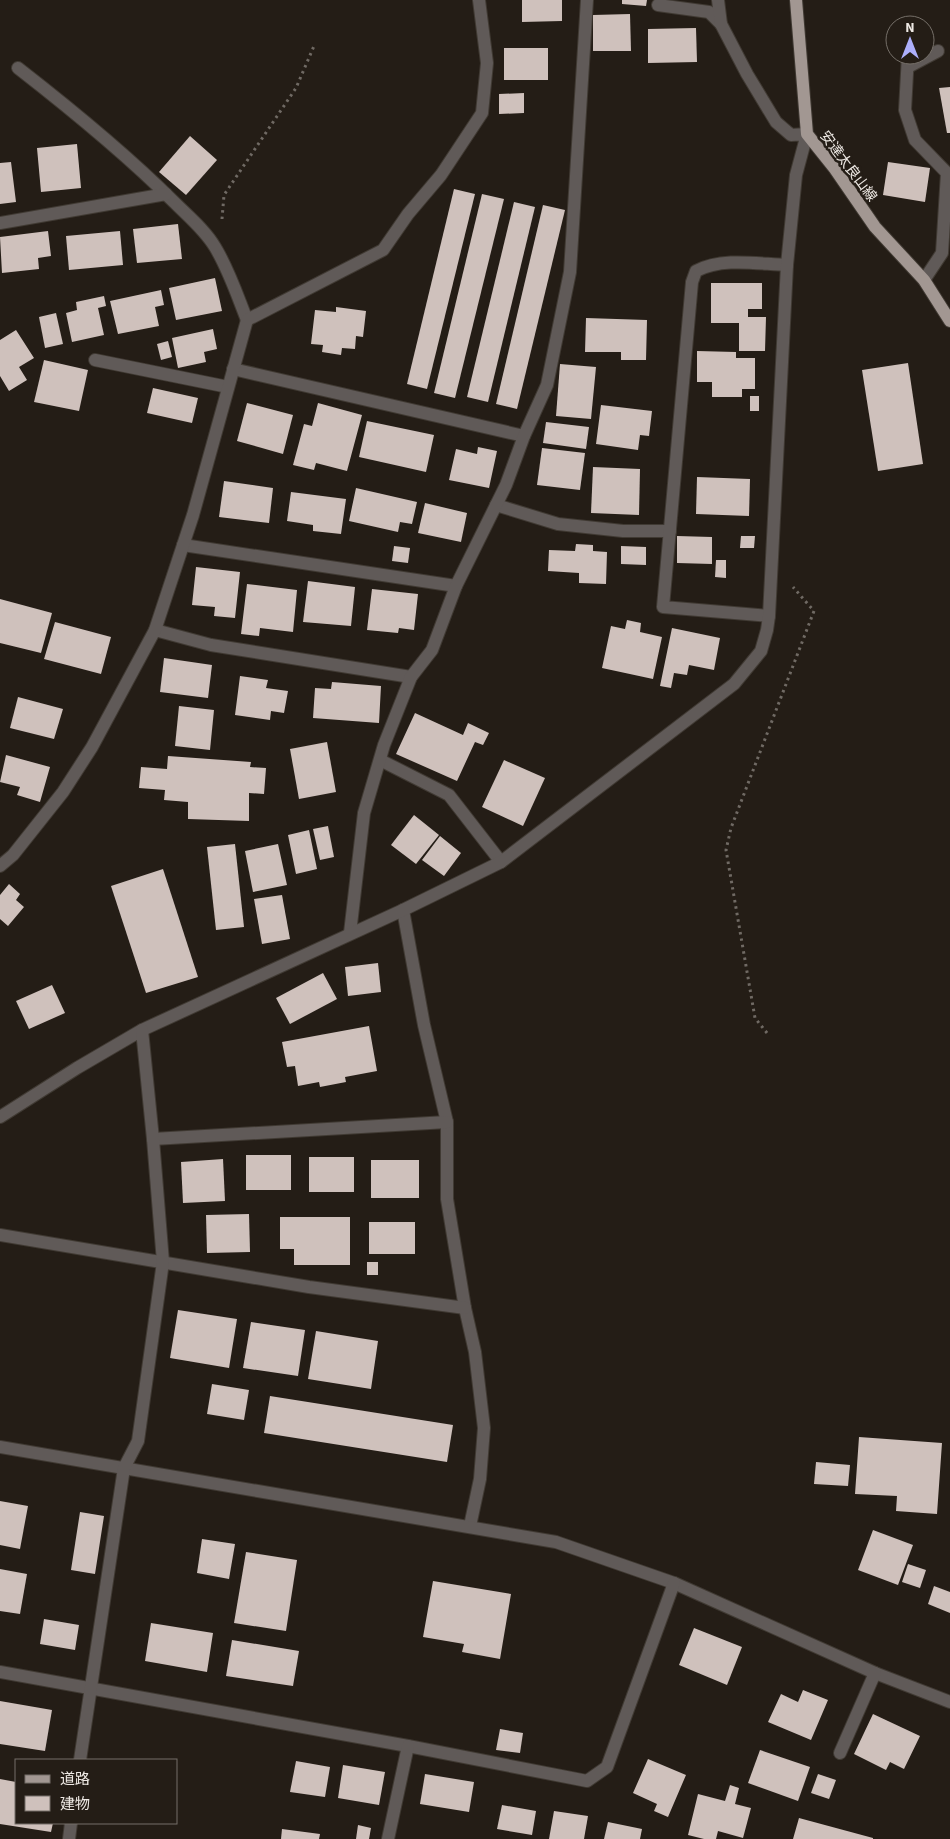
<svg xmlns="http://www.w3.org/2000/svg" width="950" height="1839" font-family="'Source Sans 3','Noto Sans JP',sans-serif">
<rect width="100%" height="100%" fill="#241d16"/>
<g fill="#cfc1bc">
<polygon points="522,0 562,0 562,21 522,22"/>
<polygon points="622,0 647,0 646,6 622,4"/>
<polygon points="630,14 631,51 593,51 593,15"/>
<polygon points="696,28 697,62 648,63 648,29"/>
<rect x="504" y="48" width="44" height="32"/>
<polygon points="950,87 950,133 947,133 939,88"/>
<polygon points="524,93 524,113 499,114 499,94"/>
<polygon points="190,136 217,160 186,195 159,172"/>
<polygon points="77,144 81,188 41,192 37,148"/>
<polygon points="11,162 16,202 0,204 0,163"/>
<polygon points="888,162 930,168 925,202 883,195"/>
<polygon points="454,189 475,194 427,389 407,384"/>
<polygon points="482,194 504,199 455,398 434,393"/>
<polygon points="514,202 535,207 488,402 467,397"/>
<polygon points="543,205 565,210 517,409 496,404"/>
<polygon points="178,224 182,259 137,263 133,229"/>
<polygon points="48,231 51,256 38,258 39,269 2,273 0,237"/>
<polygon points="120,231 123,265 69,270 66,236"/>
<polygon points="215,278 222,311 176,320 169,288"/>
<polygon points="711,283 762,283 762,309 748,309 748,317 766,317 765,351 739,351 739,323 711,323"/>
<polygon points="161,290 164,305 155,307 159,326 118,334 110,301"/>
<polygon points="104,296 106,306 98,308 104,335 72,342 66,313 77,310 76,302"/>
<polygon points="336,307 366,311 363,337 356,336 355,349 342,348 341,355 322,352 323,345 311,344 315,310 336,312"/>
<polygon points="56,313 63,344 45,348 39,317"/>
<polygon points="586,318 647,320 646,360 621,360 621,352 585,352"/>
<polygon points="213,329 217,349 204,352 206,362 178,368 172,338"/>
<polygon points="16,330 34,358 19,367 27,380 9,391 0,376 0,340"/>
<polygon points="168,341 172,357 161,360 157,344"/>
<polygon points="697,351 736,352 736,358 755,358 755,389 742,389 742,397 712,397 712,382 697,382"/>
<polygon points="44,360 88,370 79,411 34,402"/>
<polygon points="908,363 923,464 878,471 862,370"/>
<polygon points="560,364 596,367 591,419 556,416"/>
<polygon points="153,388 198,398 192,423 147,413"/>
<rect x="750" y="396" width="9" height="15"/>
<polygon points="247,403 293,415 283,454 237,441"/>
<polygon points="318,403 362,415 347,471 316,463 314,470 293,465 304,424 312,426"/>
<polygon points="601,405 652,411 649,436 640,435 638,450 596,444"/>
<polygon points="367,421 434,435 426,472 359,457"/>
<polygon points="546,422 589,427 586,449 543,443"/>
<polygon points="478,447 497,451 489,488 449,480 456,449 477,454"/>
<polygon points="542,448 585,453 580,490 537,485"/>
<polygon points="593,467 640,469 639,515 591,513"/>
<polygon points="697,477 750,479 749,516 696,514"/>
<polygon points="224,481 273,488 269,523 219,517"/>
<polygon points="356,488 417,502 412,524 400,522 398,532 349,521"/>
<polygon points="291,492 346,499 341,534 313,531 313,525 287,521"/>
<polygon points="425,503 467,513 461,542 418,533"/>
<polygon points="677,536 712,537 712,564 677,563"/>
<polygon points="741,536 755,536 754,548 740,548"/>
<polygon points="576,544 593,545 593,551 607,552 606,584 579,583 579,573 548,571 549,550 575,551"/>
<polygon points="394,546 410,548 408,563 392,561"/>
<polygon points="621,546 646,547 646,565 621,564"/>
<polygon points="716,560 726,560 726,578 715,577"/>
<polygon points="196,567 240,572 235,618 214,616 215,607 192,605"/>
<polygon points="308,581 355,587 351,626 303,622"/>
<polygon points="247,584 297,590 293,632 260,628 259,636 241,634"/>
<polygon points="372,589 418,594 414,630 399,628 398,633 367,630"/>
<polygon points="0,599 52,613 41,653 0,643"/>
<polygon points="627,620 641,623 640,632 662,637 653,679 602,668 611,626 625,629"/>
<polygon points="55,622 111,637 101,674 44,659"/>
<polygon points="672,628 720,638 714,670 689,665 687,675 674,673 671,688 660,686"/>
<polygon points="164,658 212,665 208,698 160,692"/>
<polygon points="240,676 268,680 266,688 288,691 284,713 271,711 270,720 235,715"/>
<polygon points="332,682 381,686 379,723 313,718 315,688 331,689"/>
<polygon points="18,697 63,709 54,739 10,728"/>
<polygon points="179,706 214,710 210,750 175,746"/>
<polygon points="415,713 463,735 468,723 489,733 483,745 475,742 457,781 396,754"/>
<polygon points="327,742 336,792 299,799 290,749"/>
<polygon points="6,755 50,767 40,802 17,795 20,787 0,782"/>
<polygon points="168,756 251,762 250,767 266,768 264,794 249,793 249,821 188,819 188,802 164,800 165,790 139,788 141,767 167,769"/>
<polygon points="504,760 545,778 523,826 482,807"/>
<polygon points="414,815 439,835 416,864 391,845"/>
<polygon points="328,826 334,857 320,860 313,829"/>
<polygon points="309,830 317,869 296,874 288,835"/>
<polygon points="440,836 461,853 444,876 422,860"/>
<polygon points="235,844 244,927 216,930 207,847"/>
<polygon points="278,844 287,885 253,892 245,851"/>
<polygon points="163,869 198,977 146,993 111,886"/>
<polygon points="9,884 20,894 16,900 24,907 8,926 0,919 0,895"/>
<polygon points="282,895 290,939 262,944 254,899"/>
<polygon points="378,963 381,992 348,996 345,967"/>
<polygon points="323,973 337,999 290,1024 276,998"/>
<polygon points="52,985 65,1013 29,1029 16,1001"/>
<polygon points="369,1026 377,1071 345,1077 346,1082 320,1087 319,1082 298,1086 295,1066 287,1067 282,1042"/>
<rect x="246" y="1155" width="45" height="35"/>
<rect x="309" y="1157" width="45" height="35"/>
<polygon points="223,1159 225,1201 183,1203 181,1162"/>
<rect x="371" y="1160" width="48" height="38"/>
<polygon points="249,1214 250,1252 207,1253 206,1215"/>
<polygon points="280,1217 350,1217 350,1265 294,1265 294,1249 280,1249"/>
<rect x="369" y="1222" width="46" height="32"/>
<rect x="367" y="1262" width="11" height="13"/>
<polygon points="178,1310 237,1319 229,1368 170,1358"/>
<polygon points="251,1322 305,1330 298,1376 243,1368"/>
<polygon points="316,1331 378,1341 371,1389 308,1379"/>
<polygon points="212,1384 249,1390 244,1420 207,1414"/>
<polygon points="270,1396 453,1425 447,1462 264,1433"/>
<polygon points="859,1437 942,1443 937,1514 896,1511 897,1496 855,1494"/>
<polygon points="816,1462 850,1465 848,1486 814,1484"/>
<polygon points="0,1501 28,1506 20,1549 0,1545"/>
<polygon points="80,1512 104,1516 95,1574 71,1570"/>
<polygon points="873,1530 913,1545 898,1585 858,1570"/>
<polygon points="202,1539 235,1544 229,1579 197,1573"/>
<polygon points="246,1552 297,1560 286,1631 234,1623"/>
<polygon points="908,1564 926,1570 920,1588 902,1582"/>
<polygon points="0,1569 27,1574 20,1614 0,1611"/>
<polygon points="433,1581 511,1594 500,1659 462,1652 464,1644 423,1637"/>
<polygon points="934,1586 950,1592 950,1613 928,1604"/>
<polygon points="44,1619 79,1625 75,1650 40,1644"/>
<polygon points="151,1623 213,1633 207,1672 145,1661"/>
<polygon points="694,1628 742,1647 727,1685 679,1665"/>
<polygon points="232,1640 299,1651 293,1686 226,1676"/>
<polygon points="803,1690 828,1700 811,1740 768,1722 781,1694 798,1702"/>
<polygon points="0,1701 52,1710 45,1751 0,1744"/>
<polygon points="873,1714 920,1736 904,1769 890,1762 886,1770 854,1754"/>
<polygon points="500,1729 523,1733 520,1753 496,1750"/>
<polygon points="760,1750 810,1767 798,1801 748,1783"/>
<polygon points="648,1759 686,1775 668,1817 654,1811 657,1804 633,1793"/>
<polygon points="296,1761 330,1767 325,1797 290,1792"/>
<polygon points="343,1765 385,1772 379,1805 338,1798"/>
<polygon points="425,1774 474,1782 469,1812 420,1804"/>
<polygon points="818,1774 836,1780 829,1799 811,1793"/>
<polygon points="0,1779 16,1782 16,1823 53,1823 51,1832 0,1824"/>
<polygon points="730,1785 739,1788 735,1804 751,1808 743,1838 718,1831 716,1839 704,1839 688,1835 698,1794 725,1801"/>
<polygon points="502,1805 536,1811 532,1835 497,1829"/>
<polygon points="554,1811 588,1816 584,1839 549,1839"/>
<polygon points="799,1818 873,1838 873,1839 793,1839"/>
<polygon points="608,1822 642,1829 640,1839 604,1839"/>
<polygon points="358,1825 371,1828 369,1839 356,1839"/>
<polygon points="282,1829 320,1834 319,1839 281,1839"/>
</g>
<g fill="none" stroke-linecap="round" stroke-linejoin="round">
<g stroke="#403a33" stroke-width="14">
<g id="minor">
<polyline points="658,5 709,12 721,24"/>
<polyline points="908,55 905,110 915,140 947,173 942,253 924,280"/>
<polyline points="908,67 938,51"/>
<path d="M 18,68 C 72,110 125,153 174,202 C 188,216 205,230 215,247 C 229,270 237,295 247,320"/>
<polyline points="0,223 166,194"/>
<polyline points="95,360 228,387"/>
<polyline points="233,369 524,436"/>
<polyline points="496,505 558,524 623,531 670,531"/>
<polyline points="183,545 456,586"/>
<path d="M 769,616 L 663,607 L 692,282 L 696,271 C 723,257 758,264 787,265"/>
<polyline points="155,630 211,645 411,677"/>
<polyline points="380,760 449,795 501,862"/>
<polyline points="0,866 13,855 63,792 92,747 155,630 193,515 247,320 383,250 408,214 441,175 482,113 487,63 479,0"/>
<polyline points="403,910 424,1025 447,1122 447,1199 465,1308 475,1352 484,1428 480,1479 470,1526"/>
<polyline points="350,933 364,813 384,745 411,677 432,650 456,586 506,485 524,436 547,385 570,272 587,0"/>
<polyline points="0,1117 77,1068 142,1030 403,910 501,862 734,684 761,651 767,630 769,616 787,265 796,175 807,134 791,135 776,122 747,74 721,24 718,0"/>
<polyline points="153,1139 447,1122"/>
<polyline points="0,1235 309,1287 465,1308"/>
<polyline points="0,1447 556,1542 674,1583 875,1673 950,1702"/>
<polyline points="0,1672 408,1746 587,1781 607,1767 674,1583"/>
<polyline points="840,1753 875,1673"/>
<polyline points="80,1760 124,1468 138,1441 163,1262 153,1139 142,1030"/>
<polyline points="69,1839 71,1823"/>
<polyline points="388,1839 408,1746"/>
</g>
</g>
<g stroke="#403a33" stroke-width="14">
<polyline id="major" points="796,0 807,134 835,169 875,227 924,280 950,321"/>
</g>
<g stroke="#706a64" stroke-width="3" stroke-dasharray="2.5 4" stroke-linecap="butt">
<polyline points="222,219 224,195 296,88 314,46"/>
<polyline points="767,1033 755,1018 726,850 731,828 814,611 793,587"/>
</g>
<use href="#minor" stroke="#605a58" stroke-width="12"/>
<use href="#major" stroke="#a29792" stroke-width="12"/>
</g>
<g text-anchor="middle" stroke-width="5" stroke-linejoin="round" paint-order="stroke">
<g font-size="14" fill="#eee9e4" stroke="#241d16">
<text transform="translate(849 166) rotate(53)" y="5">安達太良山線</text>
</g>
</g>
<rect x="15" y="1759" width="162" height="65" fill="#241d16" stroke="#756f68"/>
<rect x="25" y="1775" width="25" height="8" fill="#a29792" stroke="#756f68"/>
<text x="60" y="1784" font-size="15" fill="#eee9e4">道路</text>
<rect x="25" y="1796" width="25" height="15" fill="#cfc1bc" stroke="#756f68"/>
<text x="60" y="1809" font-size="15" fill="#eee9e4">建物</text>
<g transform="translate(910 40)"><circle r="24" fill="#241d16" stroke="#756f68"/>
<path d="M0-4L9 19L0 12L-9 19Z" fill="#adaffb"/>
<text y="-8" font-size="14" font-weight="bold" text-anchor="middle" fill="#eee9e4">N</text>
</g>
</svg>
